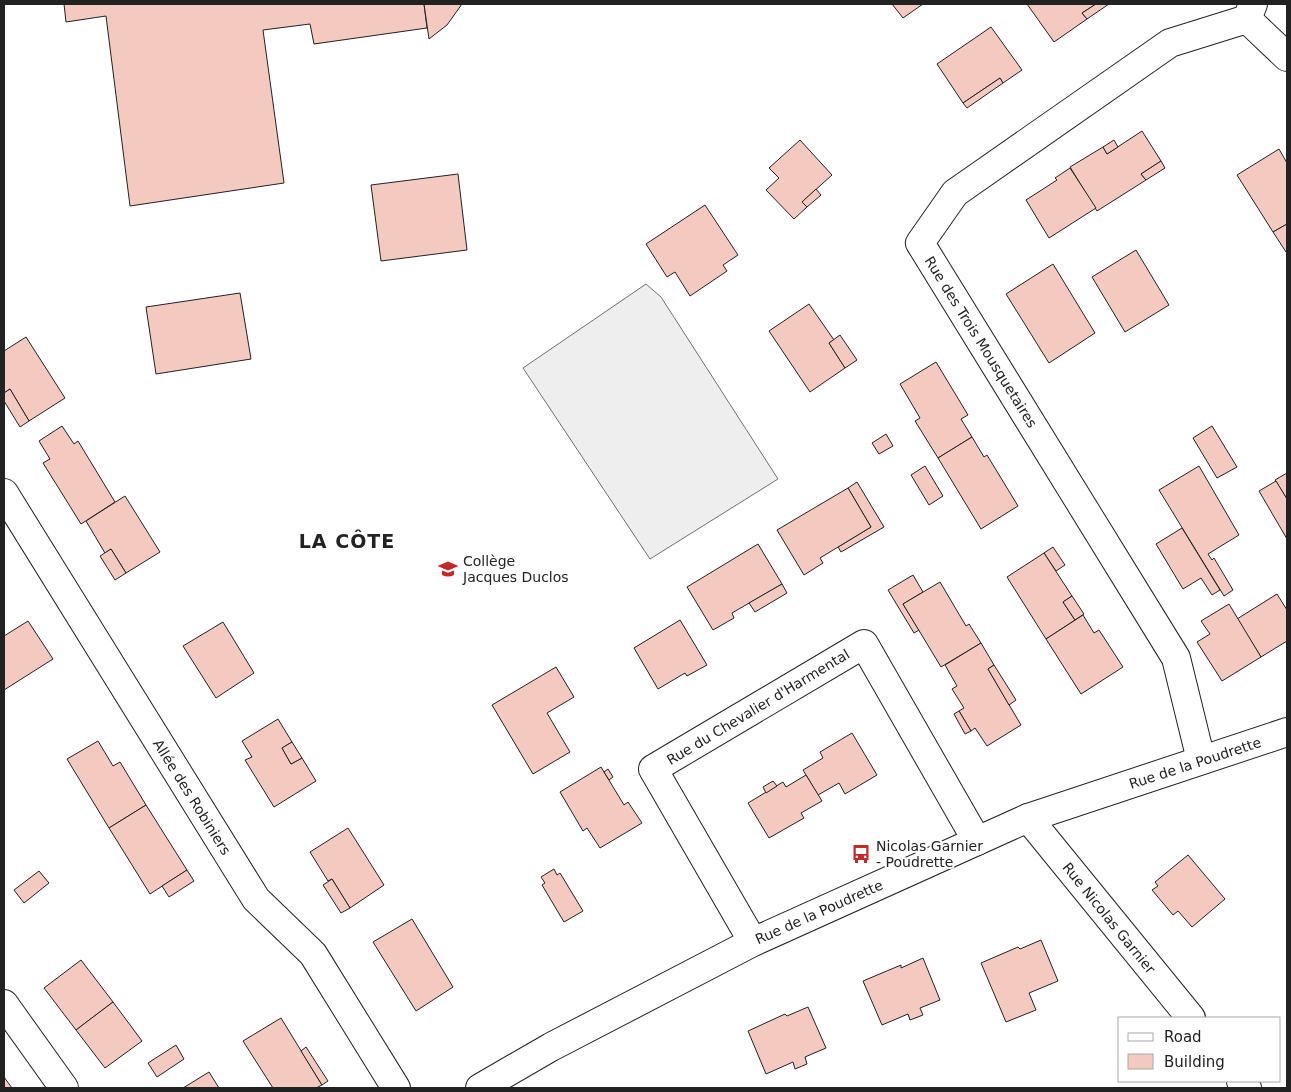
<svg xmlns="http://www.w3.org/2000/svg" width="1291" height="1092" font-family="'DejaVu Sans',sans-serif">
<rect width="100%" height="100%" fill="#fff"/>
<polygon fill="#eee" stroke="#6f6f6f" points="646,284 661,297 778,479 650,559 523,368"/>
<g fill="#f3c9c0" stroke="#222">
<polygon points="64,4 424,4 427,28 314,44 310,24 263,30 284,183 130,206 106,16 66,22"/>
<polygon points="424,4 462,4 447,25 429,39"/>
<polygon points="892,4 923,4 903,18"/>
<polygon points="1027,4 1096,4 1082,13 1087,19 1054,42"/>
<polygon points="1096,4 1109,4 1087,19 1082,13"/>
<polygon points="991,27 1022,70 1003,83 1000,78 963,103 937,64"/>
<polygon points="1000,78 1003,83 967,108 963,103"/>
<polygon points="1142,131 1161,161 1141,174 1146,180 1097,211 1070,167 1103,147 1107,154"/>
<polygon points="800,140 832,175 802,202 807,207 794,219 766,190 779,178 769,168"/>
<polygon points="1114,140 1118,147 1107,154 1103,147"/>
<polygon points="1279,149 1287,163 1287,224 1273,232 1237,175"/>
<polygon points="1161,161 1165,168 1146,180 1141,174"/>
<polygon points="1070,168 1096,208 1049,238 1026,200 1057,180 1055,178"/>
<polygon points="458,174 467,250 381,261 371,185"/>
<polygon points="816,189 821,195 807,207 802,202"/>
<polygon points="705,205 738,255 723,265 727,271 690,296 675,272 667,277 646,244"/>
<polygon points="1287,224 1287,250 1286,252 1273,232"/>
<polygon points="1136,250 1169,305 1125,332 1092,277"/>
<polygon points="1053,264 1095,333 1049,363 1006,294"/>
<polygon points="240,293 251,359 156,374 146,307"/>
<polygon points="809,304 834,340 829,343 845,368 810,392 769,331"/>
<polygon points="840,335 857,360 845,368 829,343"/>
<polygon points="26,337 65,398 29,421 10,389 4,393 4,351"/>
<polygon points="936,362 968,415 961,419 972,437 938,458 915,421 920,418 900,384"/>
<polygon points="10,389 29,421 20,427 4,401 4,393"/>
<polygon points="62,426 74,444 78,441 115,502 81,524 43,463 50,459 39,441"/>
<polygon points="1212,426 1237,467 1217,478 1193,438"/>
<polygon points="886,434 893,446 879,454 872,443"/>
<polygon points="972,437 984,457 987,455 1018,506 981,529 938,458"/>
<polygon points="925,466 943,496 929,505 911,475"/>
<polygon points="1199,466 1239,535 1208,554 1212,560 1214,558 1233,590 1224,596 1159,490"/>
<polygon points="1287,473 1287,499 1275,480"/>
<polygon points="1276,481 1287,499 1287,539 1259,491"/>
<polygon points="857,482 884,527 841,552 838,547 871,527 848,488"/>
<polygon points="848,488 871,527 820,558 823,563 804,575 777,530"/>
<polygon points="125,496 160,552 126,573 111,549 105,553 86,521"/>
<polygon points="1182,528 1220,590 1212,595 1201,578 1183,589 1156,544"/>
<polygon points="758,544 782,584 732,613 734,618 713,630 687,587"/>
<polygon points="1053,547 1065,565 1056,571 1044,553"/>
<polygon points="111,549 126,573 115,580 100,556"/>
<polygon points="1044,553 1072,596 1063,602 1075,620 1046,639 1007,577"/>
<polygon points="913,575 923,592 903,604 919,630 914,633 888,590"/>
<polygon points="940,582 966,626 969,624 981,643 941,667 903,604"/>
<polygon points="782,584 787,593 755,612 749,603"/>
<polygon points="1277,594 1287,610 1287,641 1261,657 1237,619"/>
<polygon points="1072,596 1084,614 1075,620 1063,602"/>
<polygon points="1229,604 1261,657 1222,681 1197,642 1210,634 1201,621"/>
<polygon points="1083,615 1094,633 1099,630 1123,667 1081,694 1046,639"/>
<polygon points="680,620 707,665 687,676 685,673 658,689 634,648"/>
<polygon points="28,621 53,659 4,690 4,636"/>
<polygon points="223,622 254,673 216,698 183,646"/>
<polygon points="981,643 994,665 988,669 1021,725 987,746 975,728 971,731 959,711 964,708 952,689 957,686 945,665"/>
<polygon points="994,665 1016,700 1009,705 988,669"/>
<polygon points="556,667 574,697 547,713 570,752 533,774 492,705"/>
<polygon points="959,711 971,731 965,734 954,714"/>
<polygon points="278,719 292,742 282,748 291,764 302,758 316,781 274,807 245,760 252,757 242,741"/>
<polygon points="852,733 877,775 845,794 839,783 818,795 803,770 823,758 820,752"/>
<polygon points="98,741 113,766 120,762 146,805 109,828 67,759"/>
<polygon points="292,742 302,758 291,764 282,748"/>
<polygon points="601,767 624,805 628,802 642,823 600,848 587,828 583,831 560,792"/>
<polygon points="608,769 613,777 609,780 604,772"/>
<polygon points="806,775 822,801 801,813 804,818 769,838 748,803 783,782 786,787"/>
<polygon points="773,781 777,786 766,793 763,787"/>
<polygon points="146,805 187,870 150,894 109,828"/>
<polygon points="348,828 384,885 350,908 332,879 328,881 310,852"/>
<polygon points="1188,855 1225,899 1192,927 1178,911 1173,915 1152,890 1158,886 1155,882"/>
<polygon points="554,869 557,875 560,873 583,911 564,922 542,885 545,883 541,877"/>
<polygon points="187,870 194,881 169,897 162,886"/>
<polygon points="39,871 49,883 24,903 14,890"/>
<polygon points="332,879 350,908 341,913 323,885"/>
<polygon points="412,919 453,987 416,1011 373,942"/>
<polygon points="1041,940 1058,981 1029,993 1036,1010 1006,1022 981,963 1018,947 1020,949"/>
<polygon points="923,958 940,1000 920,1008 923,1015 910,1020 908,1014 882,1025 863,981 901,965 901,968"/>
<polygon points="81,960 113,1002 76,1030 44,988"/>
<polygon points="113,1002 142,1041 105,1068 76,1030"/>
<polygon points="808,1007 826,1048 805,1057 807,1064 795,1069 793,1062 766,1074 748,1031 785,1014 787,1016"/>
<polygon points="281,1018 322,1085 316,1088 273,1088 243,1041"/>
<polygon points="176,1045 184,1059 157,1077 148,1063"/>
<polygon points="306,1047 328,1081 322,1085 301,1051"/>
<polygon points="209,1072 219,1088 183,1088"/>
<polygon points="4,1077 12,1088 4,1088"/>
</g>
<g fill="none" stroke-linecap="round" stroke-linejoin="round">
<g stroke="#222" stroke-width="30">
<g id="minor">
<polyline points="1247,19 1287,57"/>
<polyline points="4,493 256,899 313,954 396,1088"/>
<polyline points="1201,760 1176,658 920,243 955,193 1170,43 1247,19 1253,4"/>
<polyline points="1028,818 1191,1018"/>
<polyline points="753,942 653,769 864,644 977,841"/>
<polyline points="4,1004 64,1088"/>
<polyline points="1241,1081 1247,1088"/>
<polyline points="480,1088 551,1047 753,942 1028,818 1287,732"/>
</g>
</g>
<use href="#minor" stroke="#fff" stroke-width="28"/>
</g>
<defs>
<g id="school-bare" transform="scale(1.5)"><path d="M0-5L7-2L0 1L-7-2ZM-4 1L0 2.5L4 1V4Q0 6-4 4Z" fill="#c62828" stroke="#fff" stroke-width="2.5" paint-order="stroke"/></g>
<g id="bus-bare" transform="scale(1.5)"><path d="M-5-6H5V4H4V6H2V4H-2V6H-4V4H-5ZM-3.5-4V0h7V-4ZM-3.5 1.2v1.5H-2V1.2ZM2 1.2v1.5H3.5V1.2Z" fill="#c62828" stroke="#fff" stroke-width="2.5" paint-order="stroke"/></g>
</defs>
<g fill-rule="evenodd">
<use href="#school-bare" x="448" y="569"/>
<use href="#bus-bare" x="861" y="854"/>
</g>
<g text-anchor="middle" stroke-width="4" stroke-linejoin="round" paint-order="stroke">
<g font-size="14" fill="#222" stroke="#fff">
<text transform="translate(981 342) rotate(58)" y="5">Rue des Trois Mousquetaires</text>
<text transform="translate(758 707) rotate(-31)" y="5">Rue du Chevalier d'Harmental</text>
<text transform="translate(1195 763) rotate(-18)" y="5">Rue de la Poudrette</text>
<text transform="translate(192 797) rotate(58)" y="5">Allée des Robiniers</text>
<text transform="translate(819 912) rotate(-24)" y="5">Rue de la Poudrette</text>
<text transform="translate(1109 918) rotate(51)" y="5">Rue Nicolas Garnier</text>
</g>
<g font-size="14" fill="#222" stroke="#fff" text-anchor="start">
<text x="463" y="566">Collège<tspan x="463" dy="16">Jacques Duclos</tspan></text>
<text x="876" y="851">Nicolas Garnier<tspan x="876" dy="16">- Poudrette</tspan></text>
</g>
<g font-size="19" font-weight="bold" letter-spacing="1" fill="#222" stroke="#fff">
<text x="347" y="548">LA CÔTE</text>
</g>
</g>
<rect width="1291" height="1092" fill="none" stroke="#222222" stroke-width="10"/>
<rect x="1118" y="1017" width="162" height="65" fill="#ffffff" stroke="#a7a7a7"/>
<rect x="1128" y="1033" width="25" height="8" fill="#ffffff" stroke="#a7a7a7"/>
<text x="1164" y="1042" font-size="15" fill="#222222">Road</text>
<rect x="1128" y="1054" width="25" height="15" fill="#f3c9c0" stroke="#a7a7a7"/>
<text x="1164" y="1067" font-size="15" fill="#222222">Building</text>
</svg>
